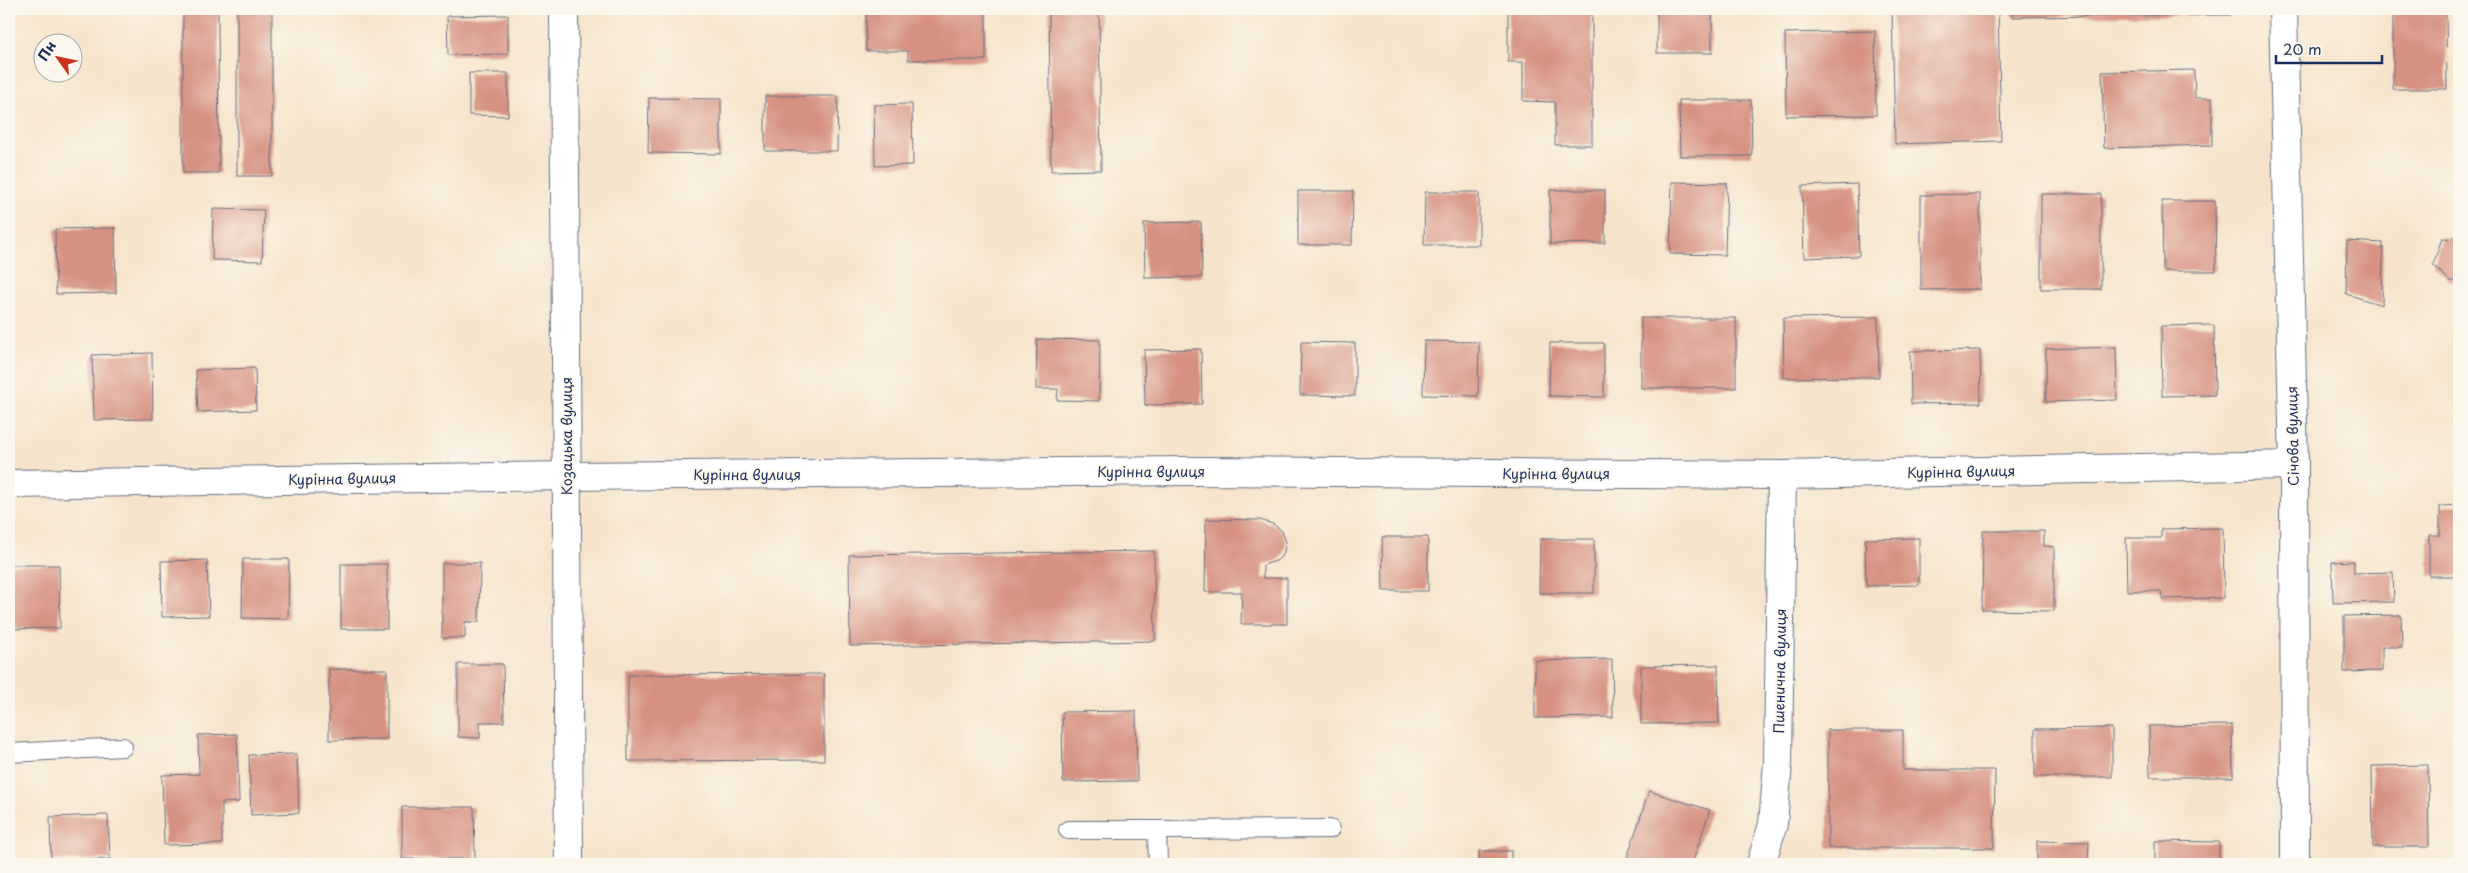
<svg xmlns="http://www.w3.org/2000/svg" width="2468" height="873" font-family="'Playpen Sans',sans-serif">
<rect width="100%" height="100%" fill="#fbf7ec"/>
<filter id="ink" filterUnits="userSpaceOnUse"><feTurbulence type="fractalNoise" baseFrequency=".02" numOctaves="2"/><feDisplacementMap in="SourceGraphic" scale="10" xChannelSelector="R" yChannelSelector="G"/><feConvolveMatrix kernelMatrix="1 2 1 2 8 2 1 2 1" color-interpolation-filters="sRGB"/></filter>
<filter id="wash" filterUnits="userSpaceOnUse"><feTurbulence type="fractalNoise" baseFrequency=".0096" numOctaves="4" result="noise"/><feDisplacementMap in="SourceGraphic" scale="20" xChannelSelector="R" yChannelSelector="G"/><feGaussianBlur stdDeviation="1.12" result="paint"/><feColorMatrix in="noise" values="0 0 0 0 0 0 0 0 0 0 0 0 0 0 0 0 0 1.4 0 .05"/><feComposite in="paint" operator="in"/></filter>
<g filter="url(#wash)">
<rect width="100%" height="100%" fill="#f5e4cb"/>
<g id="blocks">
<g fill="#d69181">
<polygon points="183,9 218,9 219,173 183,173"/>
<rect x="237" y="9" width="35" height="167"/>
<polygon points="866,9 986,10 986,60 908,60 908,51 866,51"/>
<polygon points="1049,9 1099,9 1101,170 1051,171"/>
<polygon points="1508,9 1592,9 1592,145 1555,145 1555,102 1523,101 1523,62 1508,62"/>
<rect x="1657" y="9" width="55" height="44"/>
<polygon points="1892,9 1998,9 2001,141 1895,144"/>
<polygon points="2012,9 2231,9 2231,15 2012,17"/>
<polygon points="2393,9 2446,9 2447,89 2393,89"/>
<polygon points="508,15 508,54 448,55 447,16"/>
<polygon points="1875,31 1876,115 1786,116 1785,33"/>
<polygon points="2194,70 2195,98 2212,98 2212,145 2104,148 2102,72"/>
<polygon points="469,73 508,73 508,116 469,115"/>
<polygon points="765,96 838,96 837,151 765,151"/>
<polygon points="649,98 721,99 721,154 648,153"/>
<polygon points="1679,100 1751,100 1752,156 1680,156"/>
<polygon points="912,104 913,165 875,166 874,105"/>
<polygon points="1672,182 1727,183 1725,255 1670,254"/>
<polygon points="1857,184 1859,256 1804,258 1802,186"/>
<polygon points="1550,190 1605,190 1605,243 1550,244"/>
<polygon points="1298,191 1353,191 1352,245 1298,245"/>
<polygon points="1425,192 1479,192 1479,245 1424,245"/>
<polygon points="1980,194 1980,289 1921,290 1921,195"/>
<rect x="2041" y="194" width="60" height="95"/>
<polygon points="2162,201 2215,201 2216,271 2163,271"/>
<polygon points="213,209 264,210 262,261 212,260"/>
<polygon points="1201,222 1202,277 1145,278 1144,223"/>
<polygon points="115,228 116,293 56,294 55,229"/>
<polygon points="2442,238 2459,239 2459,281 2450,281 2433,265"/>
<polygon points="2347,241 2383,243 2382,305 2346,294"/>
<polygon points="1878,317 1879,377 1784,378 1783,318"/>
<rect x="1641" y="318" width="95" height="70"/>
<polygon points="2214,325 2215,395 2162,396 2161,326"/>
<polygon points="1037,339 1100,340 1099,401 1057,400 1058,389 1036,389"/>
<polygon points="1424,341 1479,342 1478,396 1423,395"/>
<polygon points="1301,342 1355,343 1355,396 1300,395"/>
<polygon points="1550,343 1604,343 1604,397 1549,396"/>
<polygon points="2116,347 2117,400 2046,402 2046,349"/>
<polygon points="1201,349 1202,404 1145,405 1144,350"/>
<polygon points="1980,350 1981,403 1911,404 1910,351"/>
<polygon points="152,353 153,419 94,420 92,355"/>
<polygon points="255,368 256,410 198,412 196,370"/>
<polygon points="2459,505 2459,576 2429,576 2429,535 2440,535 2440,506"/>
<polygon points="1206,519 1260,520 1273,524 1282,531 1286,542 1283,555 1276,561 1263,565 1263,578 1287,578 1287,624 1241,624 1242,592 1205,592"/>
<polygon points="2223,528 2224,598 2162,599 2161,591 2127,591 2126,538 2161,538 2161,529"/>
<polygon points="1983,531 2044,531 2044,546 2054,547 2054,611 1982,610"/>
<polygon points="1382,537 1428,537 1428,591 1383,591"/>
<polygon points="1919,538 1919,585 1866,586 1865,539"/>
<polygon points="1540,539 1594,539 1594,593 1539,593"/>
<polygon points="1154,551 1155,641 850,646 849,555"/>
<polygon points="243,559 289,559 288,619 242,618"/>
<polygon points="207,560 209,616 162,617 161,561"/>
<polygon points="2354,561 2354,573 2393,572 2394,602 2333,603 2332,562"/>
<polygon points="442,563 480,563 479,622 465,622 465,638 442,638"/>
<rect x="341" y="564" width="46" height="65"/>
<polygon points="11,565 59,565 60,628 12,629"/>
<polygon points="2401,615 2402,647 2382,647 2382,671 2344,672 2344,616"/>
<polygon points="1612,659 1613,717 1535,718 1535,661"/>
<polygon points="458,664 503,664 504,722 480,722 480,738 458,737"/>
<polygon points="1718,665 1719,723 1641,724 1641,666"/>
<polygon points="329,669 387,669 387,739 329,740"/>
<polygon points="824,674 824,760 628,761 628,675"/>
<polygon points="1136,711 1137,781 1063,782 1062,712"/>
<polygon points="2232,725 2233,777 2150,777 2149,726"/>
<polygon points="2112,728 2112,777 2035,777 2035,729"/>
<polygon points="1828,730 1903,730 1903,770 1995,770 1994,848 1828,848"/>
<polygon points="237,734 239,802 222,803 222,844 164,845 162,775 199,774 198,735"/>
<polygon points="297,754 299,813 251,815 249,755"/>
<polygon points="2428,765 2429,847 2373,847 2372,766"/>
<polygon points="1649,791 1710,810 1692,864 1647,864 1627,858"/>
<polygon points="402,807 474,807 475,859 402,859"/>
<polygon points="108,815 110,859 51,861 50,817"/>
<polygon points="2037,841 2089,842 2088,864 2037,864"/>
<polygon points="2155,841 2219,842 2219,864 2155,864"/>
<rect x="1479" y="851" width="32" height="13"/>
<polygon points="1030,860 1101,861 1101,864 1030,864"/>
</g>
</g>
</g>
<g filter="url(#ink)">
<use href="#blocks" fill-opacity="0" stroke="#676e84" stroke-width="1"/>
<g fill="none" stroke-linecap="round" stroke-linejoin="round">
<g stroke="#676e84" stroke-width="20">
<g id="service">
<polyline points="9,753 123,747"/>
<polyline points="1068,830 1157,830 1158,864"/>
<polyline points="1157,830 1330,829"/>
</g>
</g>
<g stroke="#676e84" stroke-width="30">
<g id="minor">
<polyline points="564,9 569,864"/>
<polyline points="2283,9 2294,465 2295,864"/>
<polyline points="9,484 567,476 1191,471 1782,475 2294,465"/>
<polyline points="1761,864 1773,824 1778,763 1782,475"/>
</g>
</g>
<use href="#service" stroke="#fff" stroke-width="18"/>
<use href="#minor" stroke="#fff" stroke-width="28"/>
</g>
</g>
<g text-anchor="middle" stroke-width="4" stroke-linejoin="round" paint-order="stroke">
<g font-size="14" fill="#1b2f5e" stroke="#fbf7ec">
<text transform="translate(567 436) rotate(-90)" y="5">Козацька вулиця</text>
<text transform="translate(2293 436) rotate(-91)" y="5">Січова вулиця</text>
<text x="1151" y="477">Курінна вулиця</text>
<text transform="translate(1961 472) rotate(-1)" y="5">Курінна вулиця</text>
<text x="1556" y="479">Курінна вулиця</text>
<text x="747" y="480">Курінна вулиця</text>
<text transform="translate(342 479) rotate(-1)" y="5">Курінна вулиця</text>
<text transform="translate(1780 671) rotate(-89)" y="5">Пшенична вулиця</text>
</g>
</g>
<rect width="2468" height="873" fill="none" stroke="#fbf7ec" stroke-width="30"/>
<g transform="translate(58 58) rotate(303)"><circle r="24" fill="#fbf7ec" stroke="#a1a7b3"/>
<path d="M0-4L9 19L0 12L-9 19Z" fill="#c8321e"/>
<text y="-8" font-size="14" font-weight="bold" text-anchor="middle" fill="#1b2f5e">Пн</text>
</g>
<path d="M2276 55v8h106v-8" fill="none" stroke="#1b2f5e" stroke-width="2.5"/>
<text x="2283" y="55" font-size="15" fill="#1b2f5e" stroke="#fbf7ec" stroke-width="4" paint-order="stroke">20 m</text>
</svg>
